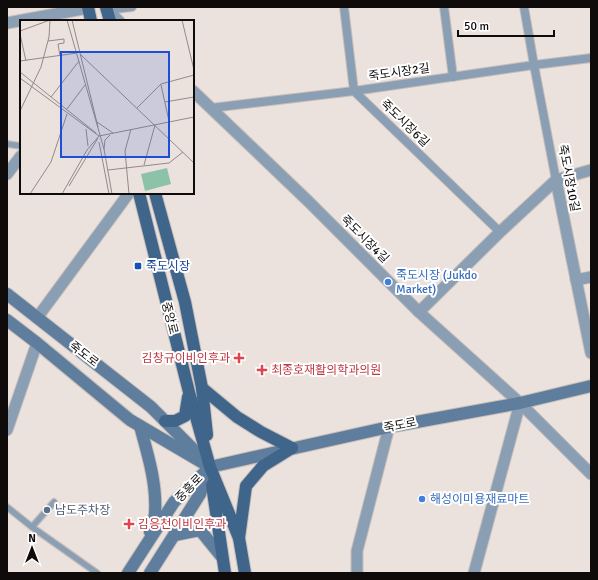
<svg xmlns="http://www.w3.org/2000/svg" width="598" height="580" font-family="Signika,'Noto Sans KR',sans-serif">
<rect width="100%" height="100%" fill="#ebe1dd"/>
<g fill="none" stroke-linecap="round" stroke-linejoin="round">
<g stroke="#c8bfbb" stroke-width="8">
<g id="service">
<polyline points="7,144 21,146"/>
<polyline points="7,507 32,527 97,573"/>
<polyline points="32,527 54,502"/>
</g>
</g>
<g stroke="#c8bfbb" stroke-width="10">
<g id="pedestrian">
<polyline points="344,7 354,91 500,232"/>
<polyline points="444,7 453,77"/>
<polyline points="524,7 534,65 556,180"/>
<polyline points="107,10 132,7"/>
<polyline points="211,108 354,91 534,65 591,58"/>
</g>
</g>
<g stroke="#c8bfbb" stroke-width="13">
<g id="minor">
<polyline points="107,10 119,21"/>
<polyline points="7,23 88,8"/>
<polyline points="193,91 308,201 419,312 520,403 591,474"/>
<polyline points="7,174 21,156"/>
<polyline points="556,180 591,353"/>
<polyline points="576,280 591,277"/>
<polyline points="419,312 500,232 556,180 591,170"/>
<polyline points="37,318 129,193"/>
<polyline points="7,430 37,343"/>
<polyline points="357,573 357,551 389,427"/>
<polyline points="474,573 520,403"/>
</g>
</g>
<g stroke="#c8bfbb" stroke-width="14">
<g id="secondary">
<polyline points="7,294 151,407 199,455"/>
<polyline points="7,320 37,343 130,420 210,467 389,427 520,403 591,386"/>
<path d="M 140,426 C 148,455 157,484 155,514 C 154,520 152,527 150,532"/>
<polyline points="175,535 200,530 222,557"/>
<polyline points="128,573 174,502 210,467"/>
<polyline points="150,573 200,494 208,470"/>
</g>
</g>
<g stroke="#c8bfbb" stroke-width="14">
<g id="primary">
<polyline points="88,7 91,21"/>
<polyline points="106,7 110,21"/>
<polyline points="139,193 189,392 210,467 239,538 245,573"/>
<polyline points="155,193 185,302 202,388 207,435"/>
<polyline points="202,388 237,417 261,432 292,448"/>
<polyline points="165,421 175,421 185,416 188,397"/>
<polyline points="212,485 225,573"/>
<polyline points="239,538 246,486 263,466 292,448"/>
</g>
</g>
<use href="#service" stroke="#8a9fb4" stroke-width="5.5"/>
<use href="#pedestrian" stroke="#8a9fb4" stroke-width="8"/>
<use href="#minor" stroke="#8a9fb4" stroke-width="11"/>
<use href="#secondary" stroke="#5f7d9c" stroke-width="12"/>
<use href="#primary" stroke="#40658a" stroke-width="12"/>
</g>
<rect fill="#1a4fb4" stroke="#fff" stroke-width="1.5" x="134" y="262" width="8" height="8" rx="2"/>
<g fill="#3f7fe0" stroke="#fff" stroke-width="1.5">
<circle cx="388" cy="282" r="4"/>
<circle cx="422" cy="499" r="4"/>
</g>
<g fill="#e0444e" stroke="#fff" stroke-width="1.5">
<path d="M237 352h4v4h4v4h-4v4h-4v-4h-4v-4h4z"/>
<path d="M260 364h4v4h4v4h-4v4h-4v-4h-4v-4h4z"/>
<path d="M127 518h4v4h4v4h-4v4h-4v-4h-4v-4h4z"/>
</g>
<circle fill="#5c6f8a" stroke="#fff" stroke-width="1.5" cx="47" cy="510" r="4"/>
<g text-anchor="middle" stroke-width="4" stroke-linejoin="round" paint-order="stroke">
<g font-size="12" fill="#0e0b0a" stroke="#fff">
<text transform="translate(399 72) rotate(-8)" y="4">죽도시장2길</text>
<text transform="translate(405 123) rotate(44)" y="4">죽도시장6길</text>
<text transform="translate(569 178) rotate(79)" y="4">죽도시장10길</text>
<text transform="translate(365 239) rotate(45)" y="4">죽도시장4길</text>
<text transform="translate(170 318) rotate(76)" y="4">중앙로</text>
<text transform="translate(84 354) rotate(38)" y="4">죽도로</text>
<text transform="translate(400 425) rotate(-11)" y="4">죽도로</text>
<text transform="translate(189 488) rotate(-46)" y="4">중흥로</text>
</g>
<g font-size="12" fill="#164399" stroke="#fff" text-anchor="start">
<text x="146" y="270">죽도시장</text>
</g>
<g font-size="12" fill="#366cbe" stroke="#fff" text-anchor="start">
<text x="396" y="279">죽도시장 (Jukdo<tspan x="396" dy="14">Market)</tspan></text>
<text x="430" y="503">해성이미용재료마트</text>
</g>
<g font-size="12" fill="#be3a42" stroke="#fff" text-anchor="start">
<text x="230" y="362" text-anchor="end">김창규이비인후과</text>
<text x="271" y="374">최종호재활의학과의원</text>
<text x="138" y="528">김응천이비인후과</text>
</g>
<g font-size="12" fill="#4e5e75" stroke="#fff" text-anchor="start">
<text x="55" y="514">남도주차장</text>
</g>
</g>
<g transform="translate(20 20)">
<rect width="174" height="174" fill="#ebe1dd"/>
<path d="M 147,148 L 151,164 L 125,171 L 121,154 Z" fill="#8cc2a7"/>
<path fill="none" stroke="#938b89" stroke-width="1" d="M 47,0 L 84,129 L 92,174M 52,0 L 78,107M 162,0 L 174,50M 0,11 L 30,0M 0,14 L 6,41M 28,21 L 44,19 L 44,23 L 38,24 L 40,36M 60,34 L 174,143M 0,41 L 57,33M 0,52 L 76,113M 0,58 L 79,116 L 174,97M 141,65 L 149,101M 31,77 L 59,41M 145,82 L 174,77M 117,88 L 141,64 L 174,55M 47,89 L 65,65M 0,91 L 21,47 L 29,17 L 30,0M 77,102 L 93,113M 66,109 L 68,126M 79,122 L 89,174M 84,129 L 85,120 L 90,115M 124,145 L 135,105M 88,150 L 149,143 L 163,132M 49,166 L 78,118M 10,174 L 31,142 L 47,94M 42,174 L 67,130 L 79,116M 109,174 L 105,131 L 111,109"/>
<path fill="#1d4ed8" fill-opacity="0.15" stroke="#1d4ed8" stroke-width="2" d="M 41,32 L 149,32 L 149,137 L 41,137 Z"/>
<rect width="174" height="174" fill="none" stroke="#0e0b0a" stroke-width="2"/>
</g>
<rect width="598" height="580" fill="none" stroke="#0e0b0a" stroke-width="16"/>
<g transform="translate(32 548)" stroke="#ffffff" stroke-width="3" paint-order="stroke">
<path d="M0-3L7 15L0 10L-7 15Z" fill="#0e0b0a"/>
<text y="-6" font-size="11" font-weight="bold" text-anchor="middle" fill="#0e0b0a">N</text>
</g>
<path d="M458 30v6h96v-6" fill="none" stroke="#0e0b0a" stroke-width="2"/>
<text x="464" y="30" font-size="12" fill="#0e0b0a" stroke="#ffffff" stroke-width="3" paint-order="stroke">50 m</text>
</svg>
